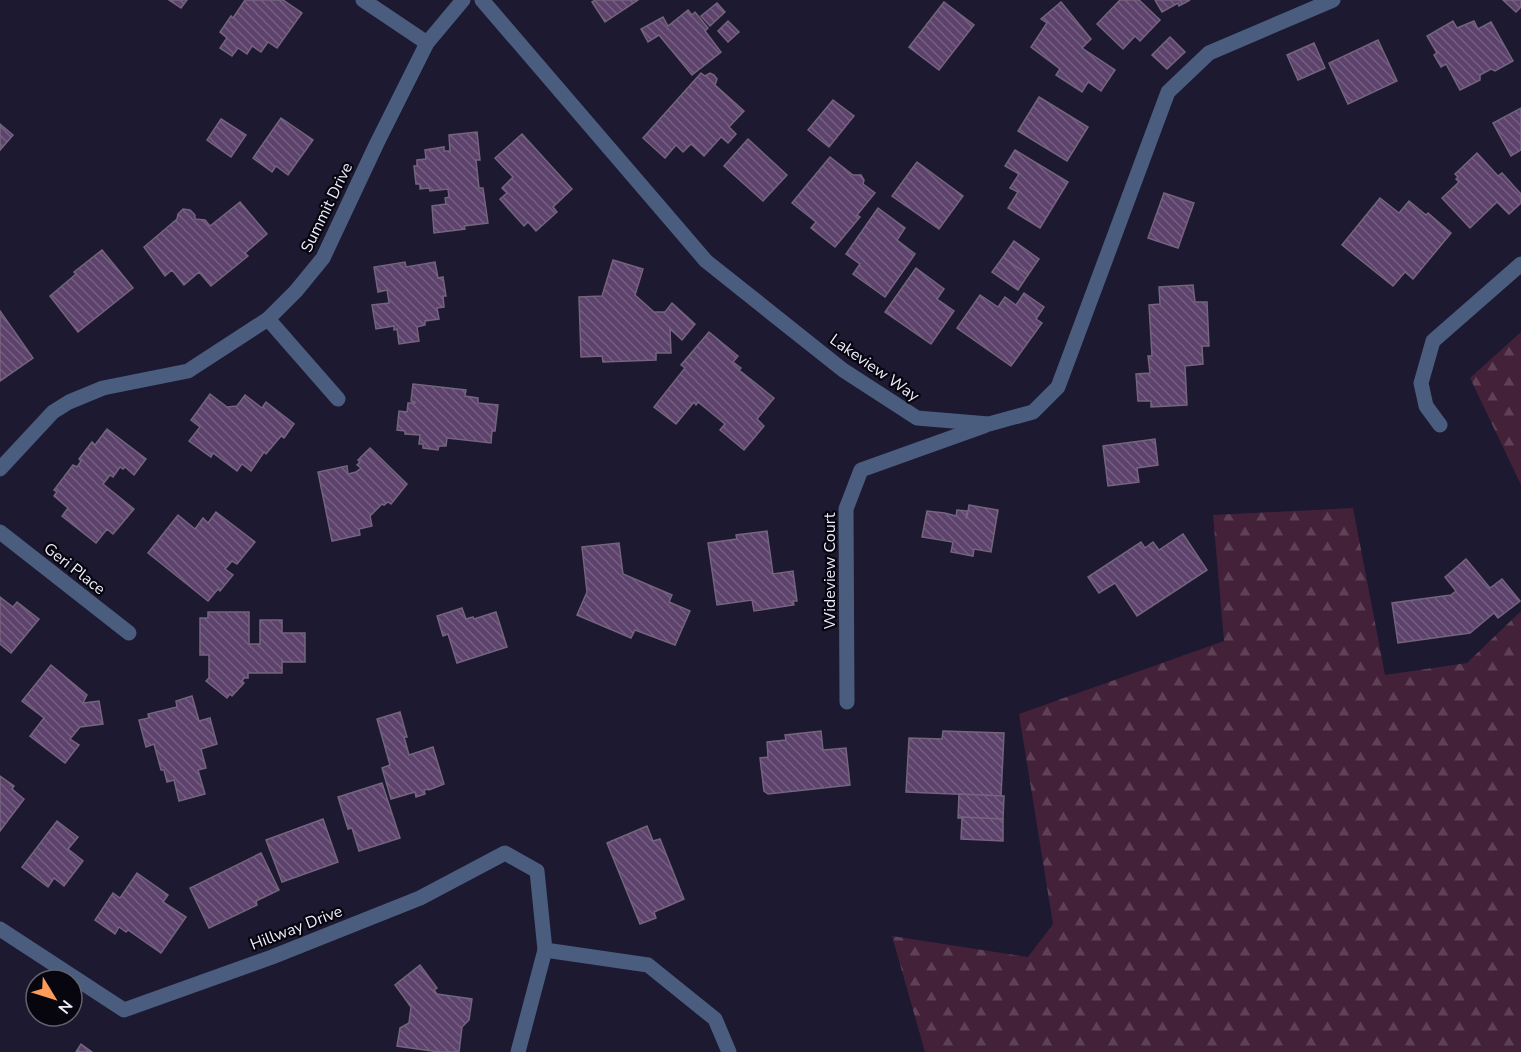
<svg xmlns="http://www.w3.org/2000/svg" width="1521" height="1052" font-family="'Nunito Sans',sans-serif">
<defs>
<pattern id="forest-firs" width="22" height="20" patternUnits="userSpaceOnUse" patternTransform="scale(1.5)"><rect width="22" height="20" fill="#432139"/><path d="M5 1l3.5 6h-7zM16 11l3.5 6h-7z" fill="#5e4157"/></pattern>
<pattern id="building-back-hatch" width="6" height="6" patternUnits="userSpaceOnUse" patternTransform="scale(1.5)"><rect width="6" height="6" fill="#5d436c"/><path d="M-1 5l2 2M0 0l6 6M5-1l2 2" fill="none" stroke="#745e82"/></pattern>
</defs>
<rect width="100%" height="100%" fill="#1c1930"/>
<g fill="url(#forest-firs)">
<polygon points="1521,332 1521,485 1470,378"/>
<polygon points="1353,508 1385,675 1467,663 1521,611 1521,1052 925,1052 892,936 1028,957 1053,924 1019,714 1224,641 1213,515"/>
</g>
<g fill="url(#building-back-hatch)" stroke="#74647d" stroke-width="1.5">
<polygon points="169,0 187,0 181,8"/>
<polygon points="245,0 283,0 302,13 277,48 268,42 261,52 252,46 247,54 238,48 232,56 220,48 227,38 220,32 231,16 233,18"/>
<polygon points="595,0 638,0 605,22 592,2"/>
<polygon points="1120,0 1139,0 1160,20 1140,41 1135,36 1123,49 1097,24"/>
<polygon points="1155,0 1190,0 1179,6 1178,3 1162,12"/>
<polygon points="1503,0 1521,0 1521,7 1516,12"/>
<polygon points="944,2 974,25 939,70 909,47"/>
<polygon points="1061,2 1091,39 1082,48 1115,70 1101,91 1088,82 1082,92 1056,75 1060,69 1031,47 1047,23 1041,19"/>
<polygon points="717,3 725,12 710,26 701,16"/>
<polygon points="688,10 692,15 695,12 708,28 705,31 721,52 692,75 659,35 648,42 641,29 663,17 668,26"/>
<polygon points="728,21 739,32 728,42 718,31"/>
<polygon points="1453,21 1457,28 1474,21 1478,29 1491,22 1513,61 1495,71 1491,69 1480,75 1480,80 1460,90 1446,64 1441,67 1434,55 1437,53 1427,36"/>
<polygon points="1170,37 1185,52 1167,69 1152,55"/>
<polygon points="1378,40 1397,81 1348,104 1329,63"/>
<polygon points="1314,43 1325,68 1298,80 1287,55"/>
<polygon points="701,73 705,76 710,73 714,75 717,79 715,85 744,111 729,127 736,134 728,143 721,137 704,156 691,144 683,152 676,145 665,158 643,138"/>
<polygon points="1039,97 1088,127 1067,161 1018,131"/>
<polygon points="833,100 854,116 829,147 808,130"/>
<polygon points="1521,108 1521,150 1511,156 1493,123"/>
<polygon points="281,118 313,140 288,175 276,166 272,172 253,158"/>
<polygon points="221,119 246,135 231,157 207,140"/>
<polygon points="0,124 13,135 0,150"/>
<polygon points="477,132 480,160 476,160 479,188 483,188 488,223 464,226 465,229 434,233 432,206 446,204 445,198 449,197 448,189 430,191 429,188 420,189 420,184 416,184 414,166 417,166 417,160 426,159 425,150 444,147 444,151 450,151 449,135"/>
<polygon points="522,134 572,189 553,207 557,212 536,231 528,222 524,226 500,199 507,193 502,188 513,177 495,158"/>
<polygon points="748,139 787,175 763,201 724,166"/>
<polygon points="1015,150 1068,182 1040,228 1008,208 1018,192 1010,188 1019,174 1005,166"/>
<polygon points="1477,153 1498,176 1502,173 1521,194 1521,203 1509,214 1497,202 1470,228 1442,198 1459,182 1456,179 1458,177 1455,174"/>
<polygon points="830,157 853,175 861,175 864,180 863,184 875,193 857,215 860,217 835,247 811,228 816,222 792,203"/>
<polygon points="917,162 963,196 939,229 892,196"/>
<polygon points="1164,193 1194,203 1178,248 1148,238"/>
<polygon points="1380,198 1399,213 1409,201 1426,215 1428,213 1451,233 1413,279 1405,272 1393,286 1342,245"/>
<polygon points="240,202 267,234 245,253 248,256 211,286 199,272 184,285 172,270 165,276 144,247 177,219 178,214 183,209 190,210 195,215 195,219 205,220 210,226"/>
<polygon points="878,208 905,228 897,240 915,254 885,297 853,274 860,264 846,254"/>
<polygon points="1014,241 1039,259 1028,275 1003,257"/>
<polygon points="102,250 133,288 78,332 50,296 76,274 74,272"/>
<polygon points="1003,257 1028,275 1018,290 992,272"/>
<polygon points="613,260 643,269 635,295 654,312 665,312 672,303 695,324 682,340 670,329 671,353 656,353 656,360 603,362 602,356 581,357 579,297 602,296"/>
<polygon points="405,262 406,267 435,262 438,278 443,277 446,296 443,296 444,307 437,308 439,319 425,321 425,325 417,327 419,341 399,344 397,329 394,330 394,326 376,329 372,305 389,303 387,290 378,292 374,267"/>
<polygon points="916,268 944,289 937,299 954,311 931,344 885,312"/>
<polygon points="1193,285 1195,302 1207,302 1209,346 1202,346 1203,364 1185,366 1187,405 1151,407 1151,401 1138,401 1136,374 1150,373 1148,356 1152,356 1149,305 1160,304 1159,287"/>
<polygon points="1024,293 1044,307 1036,319 1042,323 1011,366 957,328 980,295 998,307 1005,297 1016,305"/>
<polygon points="0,311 33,358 0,381"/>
<polygon points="709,332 738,356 733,362 741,368 739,370 774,398 757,419 764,426 744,450 720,430 725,424 698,402 696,405 694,402 676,424 654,407 685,368 681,365"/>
<polygon points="413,384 466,390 465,396 478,398 478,403 498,405 495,431 492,431 491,443 447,438 446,446 439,446 438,450 423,448 423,444 419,444 420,435 405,434 405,431 397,430 399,411 407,412 408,403 415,403 415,402 411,401"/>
<polygon points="210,394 227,407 237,406 245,395 262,408 266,402 294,424 284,438 281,436 266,454 264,452 251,471 242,464 237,471 213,453 211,457 189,441 200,427 191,420"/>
<polygon points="107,429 146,459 134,475 125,467 123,469 120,467 113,477 110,475 103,484 134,509 113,534 107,529 96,543 62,516 68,508 54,496 57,492 54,490 73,465 77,467 81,461 79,459 92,442 95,445"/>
<polygon points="1155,439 1158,465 1137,468 1139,482 1108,486 1103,446"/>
<polygon points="370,448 407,484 391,504 388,502 384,505 382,504 370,516 372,526 359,529 360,535 332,541 318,472 347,466 348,474 356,472 361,468 357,465 360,462 358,460"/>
<polygon points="969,505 998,510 991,552 974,549 973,556 951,552 953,542 922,537 927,511 945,513 956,516 957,510 967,511 966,518 967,518"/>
<polygon points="216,512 255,542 237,564 232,561 225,569 233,575 220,591 218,589 208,601 148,553 178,515 195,529 203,518 208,523"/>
<polygon points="767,531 773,574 793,571 797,601 793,601 794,605 754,611 752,600 717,605 708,543 737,539 736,535"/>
<polygon points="1183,534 1207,570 1137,616 1115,583 1099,593 1088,577 1141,542 1145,548 1153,542 1159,550"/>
<polygon points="619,543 623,574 672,595 669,602 690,611 675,645 635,630 631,638 577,615 587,592 582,547"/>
<polygon points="1466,559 1490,588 1502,579 1520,601 1498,618 1494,613 1470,633 1398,643 1392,603 1451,595 1456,591 1445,577"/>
<polygon points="0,597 13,607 17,602 39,619 11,653 0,644"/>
<polygon points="462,608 466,619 473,617 474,619 496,612 507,647 457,663 448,634 443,636 437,616"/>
<polygon points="208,612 249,612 249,644 260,644 260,620 282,620 282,633 305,633 305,662 282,662 282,673 248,673 248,678 244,678 242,681 244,683 232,696 230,694 227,698 206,681 209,678 209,655 200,655 200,618 208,618"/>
<polygon points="51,665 87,695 83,703 99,701 103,724 80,727 70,739 79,745 65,763 30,736 44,718 22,701"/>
<polygon points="192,696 199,721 210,718 217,744 201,749 206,768 198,770 205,794 179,801 174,780 167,782 164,770 161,770 154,744 146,747 139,720 149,718 148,714 177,707 176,701"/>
<polygon points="400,712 407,737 404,737 409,755 433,747 444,784 429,790 429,789 424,790 425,794 416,797 415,792 391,799 382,768 390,765 377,719"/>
<polygon points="821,731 823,750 846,748 850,785 768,794 764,791 760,758 768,757 767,742 786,740 785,735"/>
<polygon points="943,731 1004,733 1001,796 906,792 909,738 942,739"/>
<polygon points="0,776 14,786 12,789 24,799 0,831"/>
<polygon points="382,783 400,838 359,851 352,828 348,829 338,797"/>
<polygon points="959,794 1004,796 1003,819 958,818"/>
<polygon points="962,817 1003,819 1003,841 961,839"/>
<polygon points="323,819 338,862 282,882 266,840"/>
<polygon points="57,821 78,837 68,849 83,861 64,886 54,878 48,887 22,867"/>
<polygon points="647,826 653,841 660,839 684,899 654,912 656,918 640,924 607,843"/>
<polygon points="261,853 279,890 256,901 257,905 209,928 190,888"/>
<polygon points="137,873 168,895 163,902 186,917 161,953 128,930 126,932 119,927 115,934 95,920 113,893 120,898"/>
<polygon points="420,965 437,988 434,990 437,994 472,999 469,1020 462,1027 459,1052 439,1052 397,1046 400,1028 409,1023 411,1007 395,985"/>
<polygon points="81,1044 92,1052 76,1052"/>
</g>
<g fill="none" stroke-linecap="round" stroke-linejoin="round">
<g stroke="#4a5d7f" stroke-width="15">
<polyline points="363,0 427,43"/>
<polyline points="482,0 706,261 843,370 917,418 989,424 1033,412 1058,387 1168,92 1209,53 1333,0"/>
<polyline points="268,319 338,399"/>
<polyline points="1440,425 1426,406 1421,383 1433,341 1521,264"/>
<polyline points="0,469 53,412 69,402 103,388 188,371 268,319 296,291 323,258 377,143 427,43 463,0"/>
<polyline points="0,532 129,633"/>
<polyline points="847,702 846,509 861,470 984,426"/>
<polyline points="0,929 124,1010 272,957 420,898 505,853 537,871 545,950 518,1052"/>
<polyline points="545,950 648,965 715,1019 729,1052"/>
</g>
</g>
<g text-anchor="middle" stroke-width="4.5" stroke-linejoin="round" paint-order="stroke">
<g font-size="16" fill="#ebebfb" stroke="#07060f">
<text transform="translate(326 207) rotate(-64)" y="6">Summit Drive</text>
<text transform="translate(875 367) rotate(35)" y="6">Lakeview Way</text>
<text transform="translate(75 568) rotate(38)" y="6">Geri Place</text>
<text transform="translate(829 571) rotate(-90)" y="6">Wideview Court</text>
<text transform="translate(296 927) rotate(-21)" y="6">Hillway Drive</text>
</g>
</g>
<g transform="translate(54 998) rotate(128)"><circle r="28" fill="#07060f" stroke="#62626d" stroke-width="1.5"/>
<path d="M0-4.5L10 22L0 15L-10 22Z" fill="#fe9c57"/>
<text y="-9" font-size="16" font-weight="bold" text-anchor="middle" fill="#ebebfb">N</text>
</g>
</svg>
